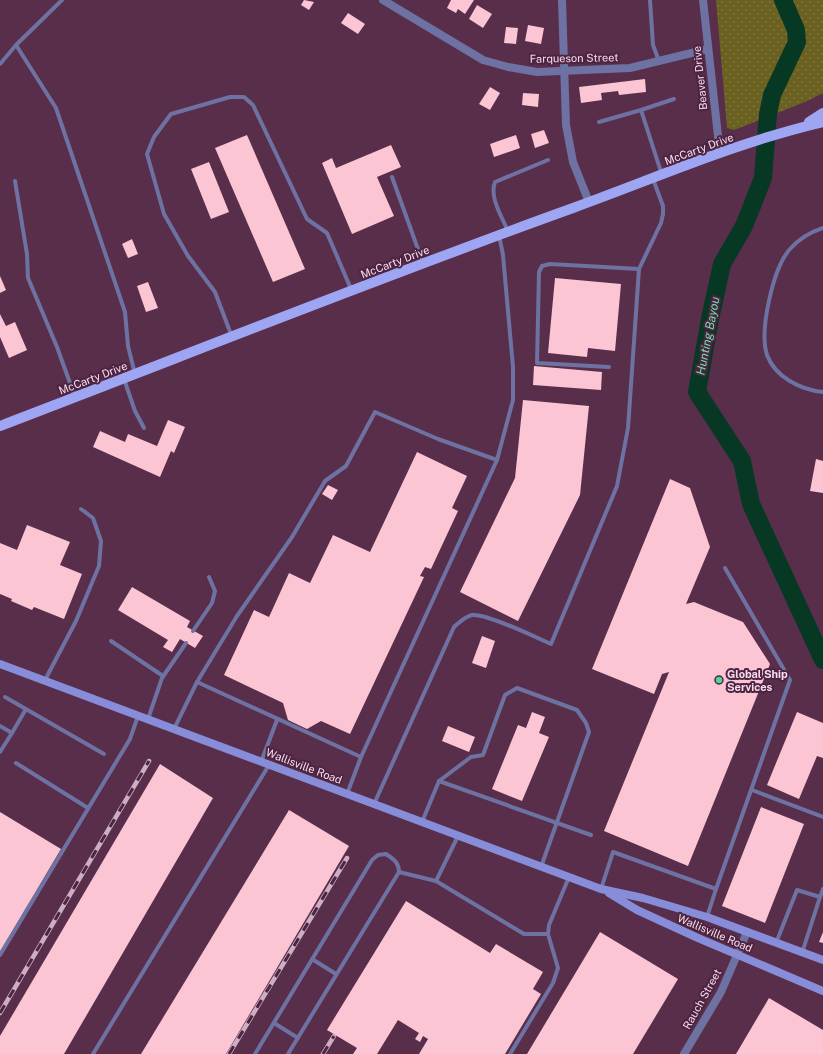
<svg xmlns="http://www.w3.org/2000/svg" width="823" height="1054" font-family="'Public Sans',sans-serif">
<defs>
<pattern id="grass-dots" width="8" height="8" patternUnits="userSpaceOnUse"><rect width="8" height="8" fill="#6a6020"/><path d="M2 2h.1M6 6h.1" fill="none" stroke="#807641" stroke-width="1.8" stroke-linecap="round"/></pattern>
</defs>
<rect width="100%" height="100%" fill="#582e4b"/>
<polygon fill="url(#grass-dots)" points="716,0 823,0 823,93 805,102 734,130 727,128"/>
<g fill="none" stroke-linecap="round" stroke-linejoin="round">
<polyline stroke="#073823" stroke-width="18" points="783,0 796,30 797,42 772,95 768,114 763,178 744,226 722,264 710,319 697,392 742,461 751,504 823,660"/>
</g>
<g fill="#fbc5d4">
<polygon points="304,0 314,2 309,10 301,5"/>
<polygon points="451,0 474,0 465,14 458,9 456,13 447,8"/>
<polygon points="477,5 492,14 483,28 469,19"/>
<polygon points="348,13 365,24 358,34 341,23"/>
<polygon points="528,25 544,28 541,44 525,41"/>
<polygon points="506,27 518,28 516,44 504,43"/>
<polygon points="645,79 646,92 619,95 618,91 601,93 602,100 581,103 579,87"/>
<polygon points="490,87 500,93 490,110 479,104"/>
<polygon points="523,93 539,94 538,107 522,105"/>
<polygon points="544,130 549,143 535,148 531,134"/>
<polygon points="247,135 305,269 273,282 215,148"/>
<polygon points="516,135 520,148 494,157 490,144"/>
<polygon points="391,145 401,167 377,177 394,216 352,234 322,163 332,158 336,168"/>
<polygon points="209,162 229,212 211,219 191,169"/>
<polygon points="132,239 138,254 128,258 122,244"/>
<polygon points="0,276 6,290 0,293"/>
<polygon points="555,278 621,284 615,351 588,348 587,357 548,353"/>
<polygon points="148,282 158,308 146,312 137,286"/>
<polygon points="0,314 6,326 15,322 27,350 9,358 0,337"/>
<polygon points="534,366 602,372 601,390 533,385"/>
<polygon points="523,400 589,406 580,495 518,621 460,592 515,478"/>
<polygon points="168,420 185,427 174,453 171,451 160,477 93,447 100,431 125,442 128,434 157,446"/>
<polygon points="417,452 467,476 452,508 458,511 431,569 425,567 420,576 424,577 350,734 321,721 307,729 288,720 283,703 224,675 254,610 269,617 289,573 310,583 333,535 370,552"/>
<polygon points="816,459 823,461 823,493 810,491"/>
<polygon points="670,479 690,488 710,547 686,604 694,602 743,622 770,664 688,866 604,831 669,672 662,674 654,694 592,669"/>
<polygon points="328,485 338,490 332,500 322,494"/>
<polygon points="27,525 70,542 60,565 82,574 64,619 34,607 32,610 11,601 12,599 0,594 0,543 17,550"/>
<polygon points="132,587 190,621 187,627 203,636 195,648 180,639 172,652 163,647 168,640 118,610"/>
<polygon points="482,636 495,641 486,668 472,663"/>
<polygon points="532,712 545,717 539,733 549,737 522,801 492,789 518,725 526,728"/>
<polygon points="797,712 823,723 823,758 817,756 799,799 767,785"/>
<polygon points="448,726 475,737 469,752 442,741"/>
<polygon points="160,764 213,798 64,1054 0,1054 0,1036"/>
<polygon points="761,807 804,824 765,923 722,906"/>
<polygon points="289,810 349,846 226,1054 141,1054"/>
<polygon points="0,812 61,849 0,952"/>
<polygon points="406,901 490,953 496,944 543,972 533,989 541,994 505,1054 419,1054 428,1039 423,1036 420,1042 415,1039 419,1033 398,1020 377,1054 353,1054 357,1048 327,1030"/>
<polygon points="600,932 678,979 633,1054 527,1054"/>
<polygon points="823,932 823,943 819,942"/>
<polygon points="769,998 823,1030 823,1054 736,1054"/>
</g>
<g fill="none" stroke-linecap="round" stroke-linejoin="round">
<g stroke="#6e72a2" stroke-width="4">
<polyline points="62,0 16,45 56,108 125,312 128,346 135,374"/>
<polyline points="650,0 653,45 659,61"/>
<polyline points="0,64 16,45"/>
<polyline points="641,110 674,99"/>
<polyline points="599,122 641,110 662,175"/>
<polyline points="392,177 423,263"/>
<polyline points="15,181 27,254 28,278 57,347 75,397"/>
<path d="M 823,228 C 811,232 799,239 790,249 C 773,268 759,331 767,355 C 775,377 801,390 823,392"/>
<path d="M 508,231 C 502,217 489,197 495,182 L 548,160"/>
<polyline points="232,337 215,292 188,256 164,214 147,154 154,137 171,114 230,97 244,97 253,105 307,219 327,233 351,289"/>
<polyline points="609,367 537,363 539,272 542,266 550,264 639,269"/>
<polyline points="124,379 135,411 144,428"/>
<polyline points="193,631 212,603 215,591 209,577"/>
<polyline points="111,641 163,676"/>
<polyline points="45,680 76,621 99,566 101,541 93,518 81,509"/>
<polyline points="197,682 237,616 292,537 325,481 346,466 375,412 438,439 497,460"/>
<polyline points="5,697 104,754"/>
<polyline points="148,719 162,678 186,643"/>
<polyline points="0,726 12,733 0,752"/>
<polyline points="174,729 197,682 361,757 497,460 513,400 513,367 503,255 499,235"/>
<polyline points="12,733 26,709"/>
<polyline points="261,762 277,720"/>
<polyline points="16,763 88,808"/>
<polyline points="439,781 591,835"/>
<polyline points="752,790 823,817"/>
<polyline points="347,794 361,757"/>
<path d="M 374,804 L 454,627 C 460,622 464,617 472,615 C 486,613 535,637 551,644 L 617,486 L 628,428 L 639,269 L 661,223 L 663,214 L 663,206 L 653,179"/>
<polyline points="422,822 439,781 471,757 483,755 505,695 517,688 577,710 586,723 589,732 541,867"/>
<polyline points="399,872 436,881 524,934 548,934 558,968 553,983 510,1054"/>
<polyline points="436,881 458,836"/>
<polyline points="601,889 613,852 716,889 707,917"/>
<polyline points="716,889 790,680 725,568"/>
<polyline points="820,897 823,889"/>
<polyline points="548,934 549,925 569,877"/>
<polyline points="776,943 797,890 820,897 802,953"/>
<polyline points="0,955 130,739 138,716"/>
<polyline points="312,959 336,974"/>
<polyline points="274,1023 298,1038"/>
<polyline points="93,1054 269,765"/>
<path d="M 255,1054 L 372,860 L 378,855 L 386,854 C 393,859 399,862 399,872 L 288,1054"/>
</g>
<g stroke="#6e72a2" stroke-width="8">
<polyline points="383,0 483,60 508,67 537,72 630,68 708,49"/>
<polyline points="562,0 566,125 573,162 589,202"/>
<polyline points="703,0 720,154"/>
<polyline points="684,1054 721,992 747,932"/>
</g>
<g stroke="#878dd9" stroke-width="8">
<polyline points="0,664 601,889 643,898 707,917 823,960"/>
<polyline points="609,893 637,910 698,938 823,991"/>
</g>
<g stroke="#9ea5f3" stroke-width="10">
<polyline points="809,122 823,113"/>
<path d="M 0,426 C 191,353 381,277 573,208 C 656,178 737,142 823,122"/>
</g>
<g stroke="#cdafc3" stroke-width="4.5">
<g id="rail">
<polyline points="0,1013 149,761"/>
<polyline points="229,1054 347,858"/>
<polyline points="323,1054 334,1036"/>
</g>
</g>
<use href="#rail" stroke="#4d2441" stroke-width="3" stroke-dasharray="9" stroke-linecap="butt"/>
</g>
<circle fill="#52d397" stroke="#4d2441" stroke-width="1.5" cx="719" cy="680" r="4"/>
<g text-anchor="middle" stroke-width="4" stroke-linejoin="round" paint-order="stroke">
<g font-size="11" fill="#f7dced" stroke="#4d2441">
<text transform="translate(574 58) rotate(-1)" y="4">Farqueson Street</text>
<text transform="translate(700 78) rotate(-96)" y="4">Beaver Drive</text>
<text transform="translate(699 149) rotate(-20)" y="4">McCarty Drive</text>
<text transform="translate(395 262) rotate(-21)" y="4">McCarty Drive</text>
<text transform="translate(93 378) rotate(-21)" y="4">McCarty Drive</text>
<text transform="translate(304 766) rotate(21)" y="4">Wallisville Road</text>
<text transform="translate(715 933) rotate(23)" y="4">Wallisville Road</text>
<text transform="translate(702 999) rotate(-61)" y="4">Rauch Street</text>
</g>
<g font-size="11" font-weight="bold" fill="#f7dced" stroke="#4d2441" text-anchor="start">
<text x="727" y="678">Global Ship<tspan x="727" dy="13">Services</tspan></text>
</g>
<g font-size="12" font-style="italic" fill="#6ee3a9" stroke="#4d2441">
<text transform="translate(708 336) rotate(-79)" y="4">Hunting Bayou</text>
</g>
</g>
</svg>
